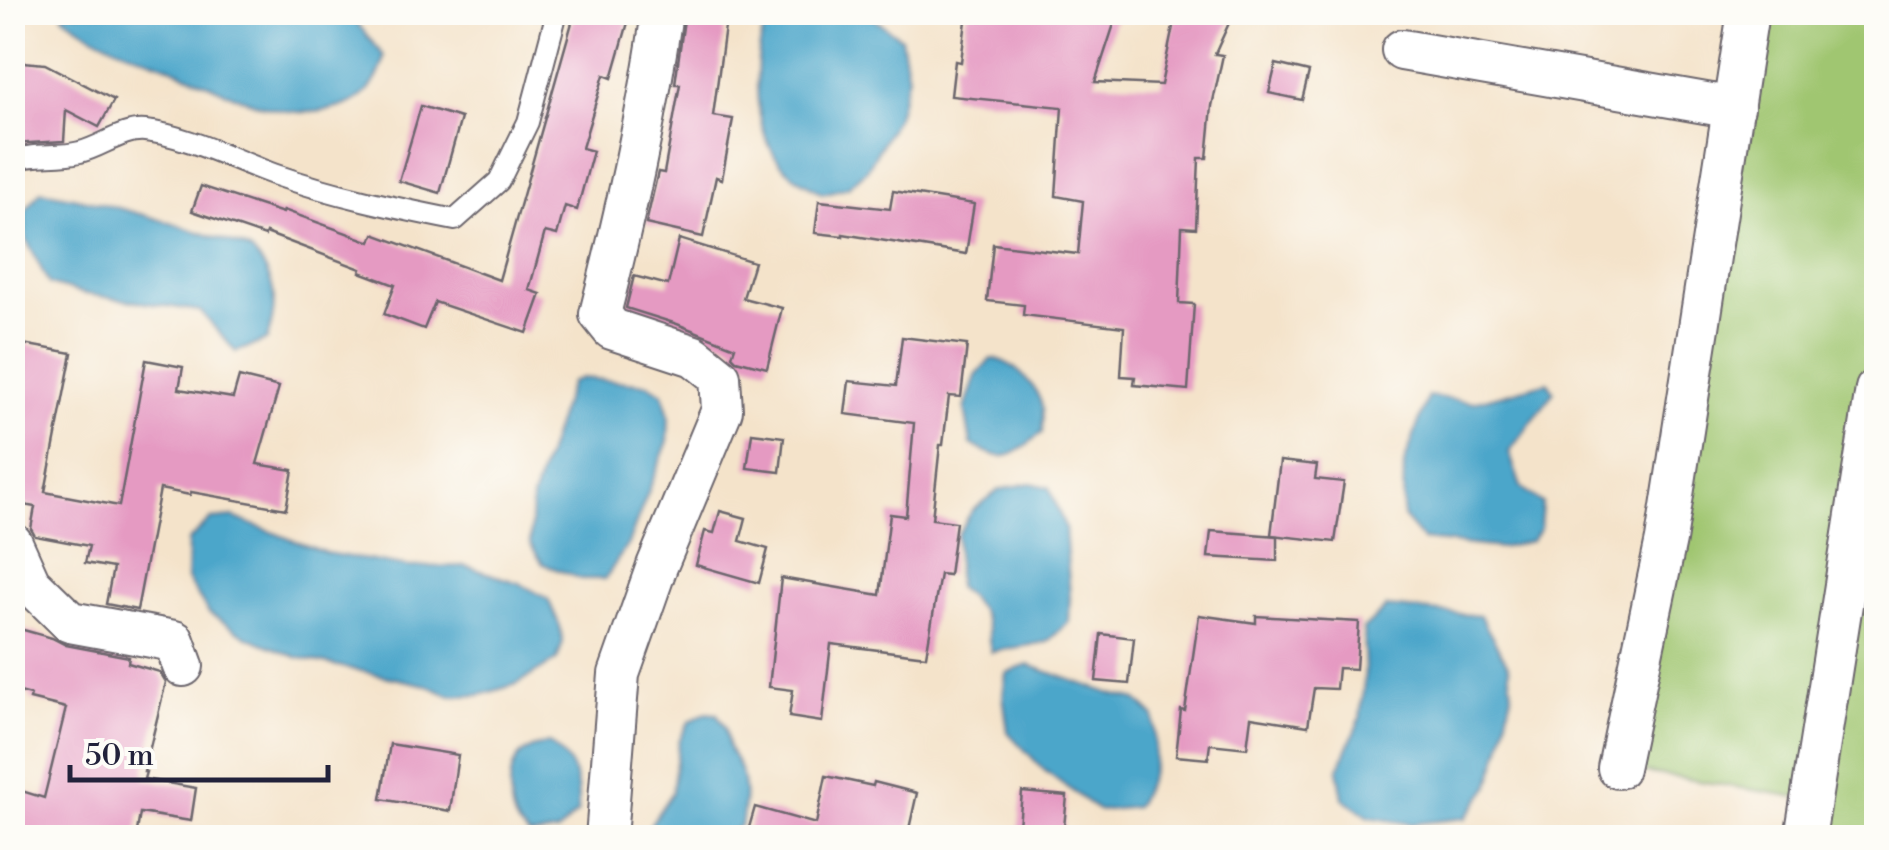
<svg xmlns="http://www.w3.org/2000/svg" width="1889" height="850" font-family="'Libre Bodoni',serif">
<rect width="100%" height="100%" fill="#fdfcf7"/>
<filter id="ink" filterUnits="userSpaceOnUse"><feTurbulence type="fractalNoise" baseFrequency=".01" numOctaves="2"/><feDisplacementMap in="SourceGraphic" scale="20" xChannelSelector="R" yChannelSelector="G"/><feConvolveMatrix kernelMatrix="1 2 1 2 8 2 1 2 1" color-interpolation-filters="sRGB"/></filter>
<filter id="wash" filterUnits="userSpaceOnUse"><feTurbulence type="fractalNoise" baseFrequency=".0048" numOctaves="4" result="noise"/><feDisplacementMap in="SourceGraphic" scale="40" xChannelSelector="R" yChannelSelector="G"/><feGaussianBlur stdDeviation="2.25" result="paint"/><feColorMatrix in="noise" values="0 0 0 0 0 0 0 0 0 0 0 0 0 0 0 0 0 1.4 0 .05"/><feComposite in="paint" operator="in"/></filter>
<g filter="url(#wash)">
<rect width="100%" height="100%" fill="#f4e3ca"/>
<polygon fill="#a0c671" stroke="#617456" stroke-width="2.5" points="1753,13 1876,13 1876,837 1805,837 1810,799 1618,768"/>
<g fill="#4ca6ca" stroke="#376482" stroke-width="2.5">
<path d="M 63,13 L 330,13 L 356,22 L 384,56 C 381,76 370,94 351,103 C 289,131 224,90 168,66 C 144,56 118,49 96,37 C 85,31 74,23 63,16 Z"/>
<path d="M 770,13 L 866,13 L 901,38 L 908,76 L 897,116 L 867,170 L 848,187 L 823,194 C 804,183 781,170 771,149 C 752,113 753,49 770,13 Z"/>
<path d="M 41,191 C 102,201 161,219 220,239 C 231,243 247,246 254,254 C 279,282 277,307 267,340 L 236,352 L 200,311 L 85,294 L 49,284 L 25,237 L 25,211 Z"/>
<path d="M 991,359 C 1012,359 1038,387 1042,407 C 1044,415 1042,425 1042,433 C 1011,456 1007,466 971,444 L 965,409 L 976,376 Z"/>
<polygon points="581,378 648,384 663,393 669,416 668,441 628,544 605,579 581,579 543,564 530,544 532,499 570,383"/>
<polygon points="1548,382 1554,392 1509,452 1521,487 1542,503 1540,529 1531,541 1501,548 1423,540 1403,517 1404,464 1428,396 1473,402"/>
<path d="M 1030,483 L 1049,487 L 1065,528 L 1070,597 L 1069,622 L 1047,642 L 991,652 C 985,615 986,611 957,587 L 957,535 L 972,511 L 999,490 Z"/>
<polygon points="233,517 326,553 409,567 465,566 519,583 548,599 560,626 563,642 557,660 517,684 480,695 451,696 426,685 296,657 247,637 209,613 187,580 188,541 211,519"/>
<polygon points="1387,607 1480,616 1509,667 1512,693 1501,748 1489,787 1466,818 1411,824 1369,817 1343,798 1338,770 1360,719 1365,671 1363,629"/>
<path d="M 1028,665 L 1112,694 L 1137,700 L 1154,716 C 1157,757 1156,771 1135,807 L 1099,811 L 1044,770 L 1008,732 L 1003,695 L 1006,673 Z"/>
<path d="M 705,713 L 717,714 C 728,730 725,727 728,744 C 729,752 736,759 739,767 C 747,786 745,804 741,825 L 724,837 L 654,837 L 650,825 L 672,792 L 679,741 L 689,722 Z"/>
<path d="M 549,743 C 576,764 579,779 578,812 L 558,832 L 530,836 C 527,833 520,828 518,825 C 508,809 506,770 520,756 C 528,748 539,745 549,743 Z"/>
</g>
<g id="blocks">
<g fill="#e59ac2">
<polygon points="575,12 631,12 612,78 604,75 582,148 593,151 577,210 565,206 557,235 545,232 529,290 541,294 527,333 435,302 424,329 384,314 395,285 360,272 361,269 266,233 265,236 192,211 201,186 283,213 284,210 371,242 374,234 499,280"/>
<polygon points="685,12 727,12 713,116 733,119 722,179 716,177 703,237 646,224 658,172 664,173 680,84 675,84"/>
<polygon points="967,12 1118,12 1095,82 1161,85 1176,12 1234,12 1215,54 1223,55 1212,106 1207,158 1199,158 1196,228 1182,227 1179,303 1194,304 1188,390 1134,385 1135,377 1121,376 1124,327 1023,315 1024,305 987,301 993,244 1078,254 1083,201 1056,196 1062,107 951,96 955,61 961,62"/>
<polygon points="12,61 45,64 114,100 99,127 66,110 64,141 12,144"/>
<polygon points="1276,64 1309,72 1302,100 1269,93"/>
<polygon points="421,106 461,118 440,193 399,181"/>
<polygon points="893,191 974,204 966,254 843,234 843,236 815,233 819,201 890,209"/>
<polygon points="679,239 754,262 743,298 782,308 767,368 736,360 732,356 735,347 677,324 626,308 634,276 668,285"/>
<polygon points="902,337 967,345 961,397 949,396 943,445 940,445 932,519 956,522 949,575 940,574 926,656 831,644 822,722 789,717 793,690 769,687 781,578 880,595 890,514 906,516 914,423 845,414 849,381 896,386"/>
<polygon points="12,342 72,353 45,492 119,506 146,360 183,367 179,389 233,398 239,377 279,387 257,464 293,470 286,509 191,492 190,495 160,489 137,610 106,604 113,568 85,563 89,546 35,536 31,529 35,507 12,503"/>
<polygon points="752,433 784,437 780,472 747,468"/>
<polygon points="1280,461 1317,465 1315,479 1344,482 1335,542 1271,535"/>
<polygon points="720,511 746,518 740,541 768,549 759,583 696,565 705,531 714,533"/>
<polygon points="1211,531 1277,536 1277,561 1208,557"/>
<polygon points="1199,615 1256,623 1256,616 1359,622 1356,669 1338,668 1336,689 1314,688 1308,726 1251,717 1247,748 1210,744 1208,759 1176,756 1181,710 1185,711"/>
<polygon points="20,629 52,638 66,645 129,657 128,663 160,672 166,682 144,772 146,772 144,779 196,788 191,821 140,813 136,838 12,838 12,798 19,800 22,791 44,798 66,708 30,699 31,695 12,690 12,658"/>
<polygon points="1101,634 1134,638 1129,684 1096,681"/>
<polygon points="390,744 458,755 450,811 381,799"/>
<polygon points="826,776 873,786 874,782 917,793 907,838 855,838 835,833 835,838 746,838 755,807 816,824"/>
<polygon points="1022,792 1067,796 1063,838 1018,838"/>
</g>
</g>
</g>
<g filter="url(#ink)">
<use href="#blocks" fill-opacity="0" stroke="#6c666d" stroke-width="2.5"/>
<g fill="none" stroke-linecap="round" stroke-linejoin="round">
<g stroke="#6c666d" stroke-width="24">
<path id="lane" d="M 12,161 C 34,152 57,158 80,152 C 102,147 122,129 145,131 C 183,134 239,162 276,175 C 334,195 395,208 455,220 L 499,181 L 528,122 L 557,12"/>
</g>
<g stroke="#6c666d" stroke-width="44">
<g id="street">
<polyline points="1402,50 1734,108"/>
<polyline points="12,543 30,583 70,622 174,641 183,666"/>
<polyline points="1618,768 1666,540 1748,12"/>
<path d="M 606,838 L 619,674 L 657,566 L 722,410 L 720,377 L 694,356 L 612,329 L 600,314 C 625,214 648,115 662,12"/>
<polyline points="1805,838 1876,389"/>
</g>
</g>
<use href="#lane" stroke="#fff" stroke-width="20"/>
<use href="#street" stroke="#fff" stroke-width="40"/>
</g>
</g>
<rect width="1889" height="850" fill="none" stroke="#fdfcf7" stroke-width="50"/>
<path d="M70 765v15h258v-15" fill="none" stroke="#22223b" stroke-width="5"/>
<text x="85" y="765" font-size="30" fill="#22223b" stroke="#fdfcf7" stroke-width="8" paint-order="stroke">50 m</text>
</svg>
